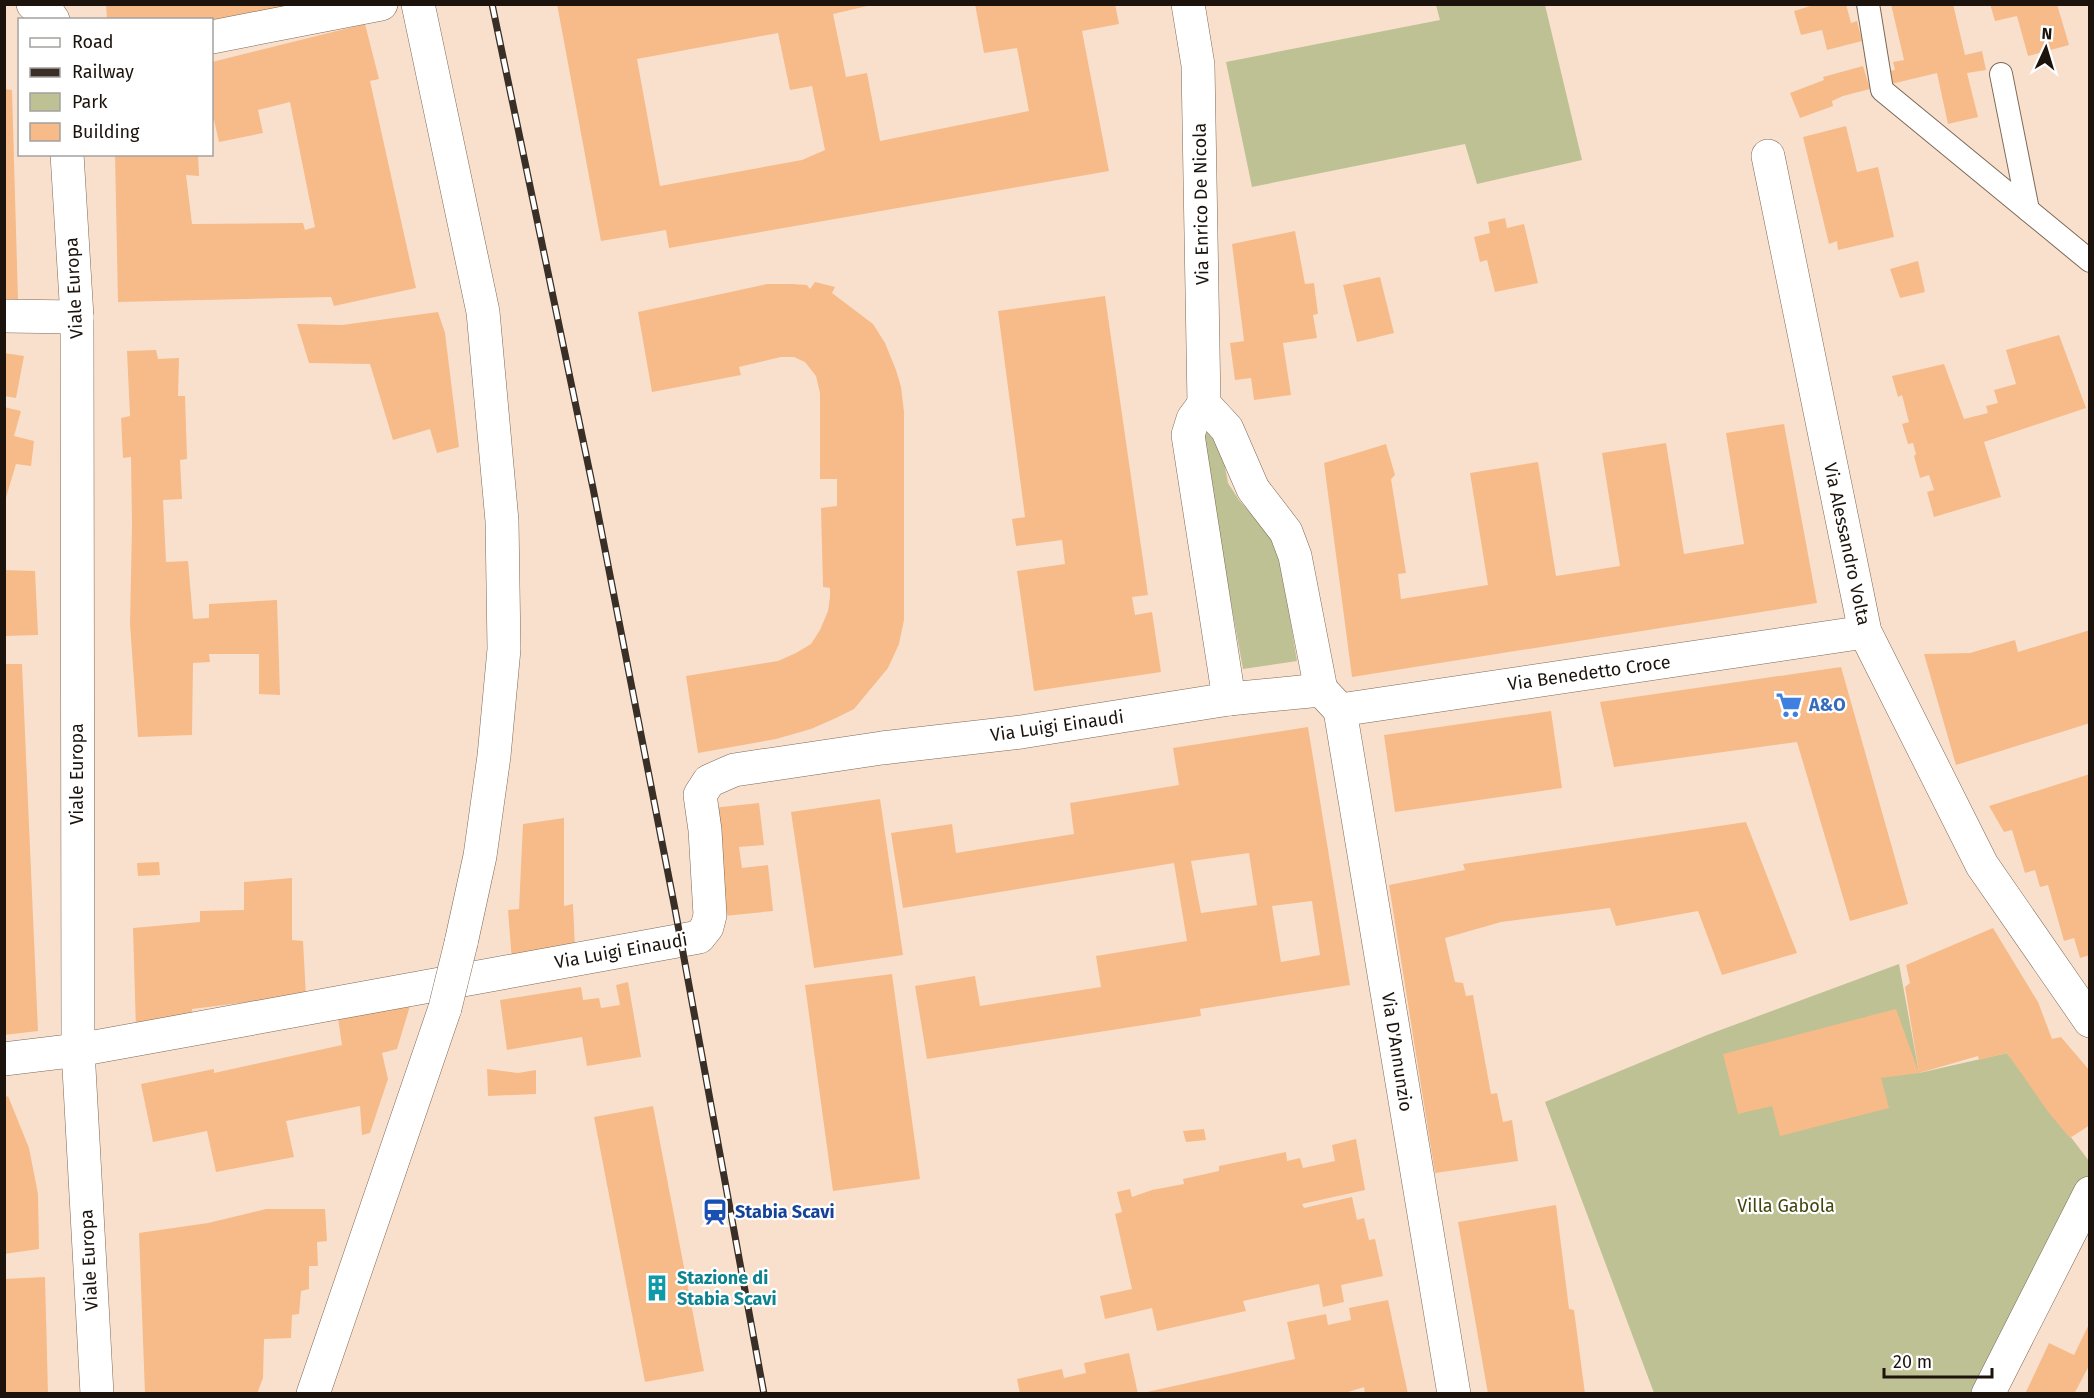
<svg xmlns="http://www.w3.org/2000/svg" width="2094" height="1398" font-family="'Fira Sans',sans-serif">
<rect width="100%" height="100%" fill="#f9e0cd"/>
<g fill="#bec193">
<polygon points="1436,5 1545,5 1582,160 1477,184 1465,144 1252,187 1226,62 1440,20"/>
<polygon points="1214,431 1219,435 1228,483 1239,500 1268,533 1280,557 1297,661 1243,669 1201,437 1205,433"/>
<polygon points="1899,964 1919,1073 2007,1053 2089,1161 2089,1193 1985,1393 1654,1393 1545,1102 1707,1035"/>
</g>
<g fill="#f6bb89" fill-rule="evenodd">
<polygon points="106,4 288,4 289,6 212,21 107,20"/>
<path d="M 557,4 L 876,4 L 833,14 L 846,77 L 867,73 L 880,141 L 1029,111 L 1017,48 L 984,53 L 975,4 L 1115,4 L 1119,24 L 1082,31 L 1109,171 L 669,248 L 666,230 L 601,241 ZM 778,33 L 790,90 L 812,86 L 825,150 L 802,160 L 660,186 L 637,59 Z"/>
<polygon points="1817,4 1846,4 1851,23 1857,21 1862,41 1827,50 1822,30 1801,35 1794,11"/>
<polygon points="1891,4 1953,4 1965,55 1982,51 1986,70 1967,73 1978,117 1948,124 1937,73 1887,85 1884,72 1895,70 1893,62 1904,60"/>
<polygon points="1990,4 2057,4 2069,45 2028,56 2017,16 1995,21"/>
<polygon points="365,24 379,79 370,81 416,288 334,306 331,297 118,302 115,154 198,154 199,176 186,175 192,224 303,223 305,230 315,227 290,102 258,110 263,133 219,142 214,120 212,120 212,62"/>
<polygon points="1863,66 1870,89 1843,96 1832,101 1833,106 1800,118 1790,93 1824,80 1823,77"/>
<polygon points="4,89 12,90 18,300 4,299"/>
<polygon points="1846,126 1857,172 1878,167 1894,237 1838,250 1837,241 1829,244 1803,137"/>
<polygon points="1505,218 1507,228 1524,224 1538,283 1495,292 1487,260 1480,262 1474,237 1490,233 1488,222"/>
<polygon points="1295,231 1305,284 1314,283 1318,314 1313,315 1317,338 1283,343 1291,395 1254,400 1251,378 1235,380 1230,343 1244,341 1232,244"/>
<polygon points="1918,261 1925,292 1900,298 1890,269"/>
<polygon points="1380,277 1394,333 1357,342 1343,285"/>
<polygon points="815,282 835,287 832,293 873,324 885,343 896,370 901,387 904,412 904,620 899,644 888,668 854,709 836,718 811,729 776,739 698,753 686,676 778,661 796,653 811,644 820,630 828,611 830,597 830,588 823,587 821,508 837,506 837,479 820,479 820,393 816,376 805,362 794,357 781,357 739,367 741,375 652,392 638,312 767,284 792,284 807,285 810,289"/>
<polygon points="1105,296 1148,595 1132,597 1135,615 1152,612 1161,672 1034,691 1017,571 1065,564 1062,540 1016,546 1012,519 1025,517 998,311"/>
<polygon points="438,312 445,333 459,447 437,453 430,429 393,440 370,364 309,363 297,324 342,325"/>
<polygon points="2059,335 2086,408 1984,442 2001,497 1934,517 1927,492 1934,490 1929,475 1920,478 1914,456 1916,454 1913,443 1908,444 1902,424 1909,422 1902,395 1898,397 1892,376 1944,364 1964,419 1988,413 1986,406 1998,403 1994,390 2016,384 2006,350"/>
<polygon points="156,350 158,359 179,358 178,396 185,396 187,459 180,460 182,499 163,500 166,562 188,561 193,619 209,618 209,604 277,600 280,695 259,694 259,654 209,654 210,662 193,663 192,735 138,737 130,624 132,525 131,457 123,458 121,418 130,416 127,351"/>
<polygon points="4,353 24,356 16,398 4,396"/>
<polygon points="4,407 21,411 14,436 34,441 31,466 16,464 5,501"/>
<polygon points="1784,424 1817,603 1352,677 1324,463 1386,444 1395,475 1391,479 1406,573 1398,574 1401,599 1488,585 1470,473 1538,462 1556,576 1620,566 1602,453 1666,443 1684,554 1744,544 1726,433"/>
<polygon points="4,570 35,571 38,635 4,636"/>
<polygon points="2090,630 2090,723 1956,765 1924,654 1970,653 2015,640 2018,652"/>
<polygon points="4,664 22,664 38,1031 4,1035"/>
<polygon points="1841,667 1908,904 1850,921 1797,742 1614,767 1600,702"/>
<polygon points="1551,711 1562,788 1395,812 1384,735"/>
<path d="M 1308,727 L 1350,985 L 1200,1009 L 1201,1016 L 927,1059 L 915,986 L 975,976 L 980,1006 L 1101,987 L 1096,956 L 1187,941 L 1174,863 L 903,908 L 891,833 L 952,824 L 956,853 L 1074,834 L 1070,803 L 1179,785 L 1173,748 ZM 1249,853 L 1257,905 L 1201,913 L 1191,861 ZM 1312,901 L 1320,955 L 1281,962 L 1272,906 Z"/>
<polygon points="2090,774 2090,955 2080,958 2074,938 2064,941 2048,885 2040,887 2035,870 2025,873 2012,830 2004,832 1989,806"/>
<polygon points="880,799 903,955 814,968 791,812"/>
<polygon points="759,803 764,845 739,847 742,868 768,865 773,911 724,916 712,808"/>
<polygon points="564,818 564,906 573,904 575,949 512,961 508,910 519,909 523,824"/>
<polygon points="1746,822 1797,953 1722,975 1698,911 1616,926 1610,908 1501,922 1445,938 1455,982 1463,983 1466,996 1473,995 1491,1094 1497,1093 1503,1122 1512,1120 1518,1161 1435,1173 1389,885 1465,870 1463,864"/>
<polygon points="159,862 160,875 138,876 137,863"/>
<polygon points="292,878 292,940 303,941 306,997 257,1007 256,1001 192,1009 193,1019 136,1030 133,928 200,922 200,911 244,910 244,882"/>
<polygon points="1993,928 2038,1002 2052,1039 2061,1037 2090,1071 2090,1125 2070,1138 2049,1113 2007,1053 1979,1060 1978,1056 1919,1073 1905,987 1910,983 1906,965"/>
<polygon points="892,974 920,1179 833,1191 805,985"/>
<polygon points="628,982 641,1057 587,1066 582,1037 507,1050 500,1000 581,987 583,1000 599,998 601,1008 620,1005 616,985"/>
<polygon points="413,996 397,1049 382,1053 388,1079 370,1133 362,1135 360,1106 286,1121 294,1157 216,1172 207,1131 153,1142 141,1084 214,1069 214,1073 342,1045 337,1012"/>
<polygon points="1896,1009 1919,1073 1881,1078 1889,1108 1780,1136 1772,1106 1738,1114 1723,1054"/>
<polygon points="487,1069 518,1073 536,1070 536,1094 488,1096"/>
<polygon points="8,1096 29,1148 38,1194 39,1249 4,1254 4,1098"/>
<polygon points="653,1106 704,1371 645,1382 594,1117"/>
<polygon points="1204,1129 1206,1140 1186,1142 1183,1131"/>
<polygon points="1356,1139 1365,1190 1302,1204 1304,1208 1352,1197 1357,1220 1364,1218 1369,1240 1375,1239 1383,1276 1341,1285 1344,1302 1323,1307 1319,1284 1243,1301 1246,1311 1157,1331 1152,1308 1105,1319 1100,1296 1132,1289 1115,1214 1122,1212 1117,1192 1130,1189 1132,1197 1152,1190 1184,1184 1183,1179 1219,1171 1219,1166 1286,1152 1287,1161 1300,1158 1303,1168 1335,1161 1332,1145"/>
<polygon points="1556,1205 1569,1309 1574,1310 1585,1394 1488,1394 1458,1222"/>
<polygon points="266,1209 325,1209 327,1241 317,1242 318,1266 309,1266 309,1289 301,1291 299,1314 292,1315 291,1338 264,1339 263,1378 257,1394 145,1394 139,1233 208,1223"/>
<polygon points="45,1277 48,1394 4,1394 4,1279"/>
<polygon points="1388,1300 1408,1394 1365,1394 1364,1387 1342,1394 1138,1394 1295,1359 1287,1322 1326,1314 1328,1325 1351,1320 1349,1308"/>
<polygon points="2090,1322 2090,1364 2074,1394 2025,1394 2049,1343 2074,1355"/>
<polygon points="1129,1353 1138,1394 1020,1394 1017,1379 1062,1369 1064,1378 1086,1373 1084,1363"/>
</g>
<g fill="none" stroke-linecap="round" stroke-linejoin="round">
<g stroke="#7d6856" stroke-width="24">
<g id="lane">
<polyline points="1868,4 1882,90 2090,261"/>
<polyline points="2001,74 2028,210"/>
</g>
</g>
<g stroke="#7d6856" stroke-width="34">
<g id="street">
<polyline points="1188,4 1198,65 1204,404 1227,429 1253,489 1286,532 1295,556 1321,690"/>
<polyline points="212,37 381,4"/>
<polyline points="1768,156 1865,632 1982,865 2090,1021"/>
<polyline points="4,316 77,317"/>
<polyline points="1204,404 1193,419 1188,435 1229,699"/>
<polyline points="1325,694 1340,710 1865,632"/>
<polyline points="1340,710 1454,1394"/>
<polyline points="4,1059 78,1050 699,937 707,927 710,915 705,830 700,795 709,781 734,770 882,748 1021,732 1229,699 1321,690"/>
</g>
</g>
<g stroke="#7d6856" stroke-width="34">
<g id="secondary">
<polyline points="33,4 46,10 53,20"/>
<polyline points="67,154 77,317 78,1050 97,1394"/>
<polyline points="1988,1394 2090,1193"/>
</g>
</g>
<g stroke="#7d6856" stroke-width="34">
<g id="highway">
<polyline points="418,4 483,312 502,521 504,649 494,756 480,856 461,943"/>
<polyline points="313,1394 445,1008"/>
</g>
</g>
<use href="#lane" stroke="#fff" stroke-width="22"/>
<use href="#street" stroke="#fff" stroke-width="33"/>
<use href="#secondary" stroke="#fff" stroke-width="33"/>
<use href="#highway" stroke="#fff" stroke-width="33"/>
<g stroke="#392f26" stroke-width="7">
<polyline id="rail" points="492,4 593,488 675,909 764,1394"/>
</g>
<use href="#rail" stroke="#fff" stroke-width="4.5" stroke-dasharray="14" stroke-linecap="butt"/>
<g stroke="#7d6856" stroke-width="34" stroke-linecap="butt">
<polyline id="highway-bridge" points="445,1008 461,943"/>
</g>
<use href="#highway-bridge" stroke="#fff" stroke-width="33"/>
</g>
<defs>
<g id="supermarket-bare" transform="scale(2.07)"><path d="M-6-5.5h2.5l.6 2H6L4.5 2H-2.5L-4.4-4H-6ZM-1.5 3.2a1.3 1.3 0 1 0 .1 0ZM3 3.2a1.3 1.3 0 1 0 .1 0Z" fill="#3f7fe0" stroke="#fff" stroke-width="2.5" paint-order="stroke"/></g>
<g id="station-bare" transform="scale(2.07)"><path d="M-3-6H3Q5-6 5-4V2Q5 4 3 4L4.5 6H3L1.5 4h-3L-3 6H-4.5L-3 4Q-5 4-5 2V-4Q-5-6-3-6ZM-3.5-4v3h7v-3ZM-3.5 1v1.5H-2V1ZM2 1v1.5H3.5V1Z" fill="#1a4fb4" stroke="#fff" stroke-width="2.5" paint-order="stroke"/></g>
<g id="building-bare" transform="scale(2.07)"><path d="M-4-6H4V6H1V3H-1V6H-4ZM-2.5-4.3h1.7v1.8h-1.7ZM.8-4.3h1.7v1.8H.8ZM-2.5-1h1.7V.8h-1.7ZM.8-1h1.7V.8H.8Z" fill="#0f9aa8" stroke="#fff" stroke-width="2.5" paint-order="stroke"/></g>
</defs>
<g fill-rule="evenodd">
<use href="#supermarket-bare" x="1789" y="705"/>
<use href="#station-bare" x="715" y="1212"/>
<use href="#building-bare" x="657" y="1288"/>
</g>
<g text-anchor="middle" stroke-width="4.5" stroke-linejoin="round" paint-order="stroke">
<g font-size="18" fill="#1b130c" stroke="#fff">
<text transform="translate(1201 204) rotate(-91)" y="6">Via Enrico De Nicola</text>
<text transform="translate(74 288) rotate(-93)" y="6">Viale Europa</text>
<text transform="translate(1847 544) rotate(78)" y="6">Via Alessandro Volta</text>
<text transform="translate(1589 673) rotate(-8)" y="6">Via Benedetto Croce</text>
<text transform="translate(1057 726) rotate(-8)" y="6">Via Luigi Einaudi</text>
<text transform="translate(77 774) rotate(-90)" y="6">Viale Europa</text>
<text transform="translate(621 951) rotate(-10)" y="6">Via Luigi Einaudi</text>
<text transform="translate(1397 1052) rotate(81)" y="6">Via D'Annunzio</text>
<text transform="translate(89 1260) rotate(-93)" y="6">Viale Europa</text>
</g>
<g font-size="18" font-weight="bold" fill="#366cbe" stroke="#fff" text-anchor="start">
<text x="1809" y="711">A&amp;O</text>
</g>
<g font-size="18" fill="#44450e" stroke="#fff">
<text x="1786" y="1212">Villa Gabola</text>
</g>
<g font-size="18" font-weight="bold" fill="#164399" stroke="#fff" text-anchor="start">
<text x="735" y="1218">Stabia Scavi</text>
</g>
<g font-size="18" font-weight="bold" fill="#0d838f" stroke="#fff" text-anchor="start">
<text x="677" y="1284">Stazione di<tspan x="677" dy="21">Stabia Scavi</tspan></text>
</g>
</g>
<rect width="2094" height="1398" fill="none" stroke="#1b130c" stroke-width="12"/>
<rect x="18" y="18" width="195" height="138" fill="#ffffff" stroke="#a4a19e" stroke-width="1.5"/>
<rect x="30" y="38" width="30" height="9" fill="#ffffff" stroke="#a4a19e" stroke-width="1.5"/>
<text x="72" y="48" font-size="18" fill="#1b130c">Road</text>
<rect x="30" y="68" width="30" height="9" fill="#392f26" stroke="#a4a19e" stroke-width="1.5"/>
<text x="72" y="78" font-size="18" fill="#1b130c">Railway</text>
<rect x="30" y="93" width="30" height="18" fill="#bec193" stroke="#a4a19e" stroke-width="1.5"/>
<text x="72" y="108" font-size="18" fill="#1b130c">Park</text>
<rect x="30" y="123" width="30" height="18" fill="#f6bb89" stroke="#a4a19e" stroke-width="1.5"/>
<text x="72" y="138" font-size="18" fill="#1b130c">Building</text>
<g transform="translate(2046 48) rotate(4)" stroke="#ffffff" stroke-width="4.5" paint-order="stroke">
<path d="M0-4.5L10 22L0 15L-10 22Z" fill="#1b130c"/>
<text y="-9" font-size="16" font-weight="bold" text-anchor="middle" fill="#1b130c">N</text>
</g>
<path d="M1884 1368v9h108v-9" fill="none" stroke="#1b130c" stroke-width="3"/>
<text x="1893" y="1368" font-size="18" fill="#1b130c" stroke="#ffffff" stroke-width="4.5" paint-order="stroke">20 m</text>
</svg>
